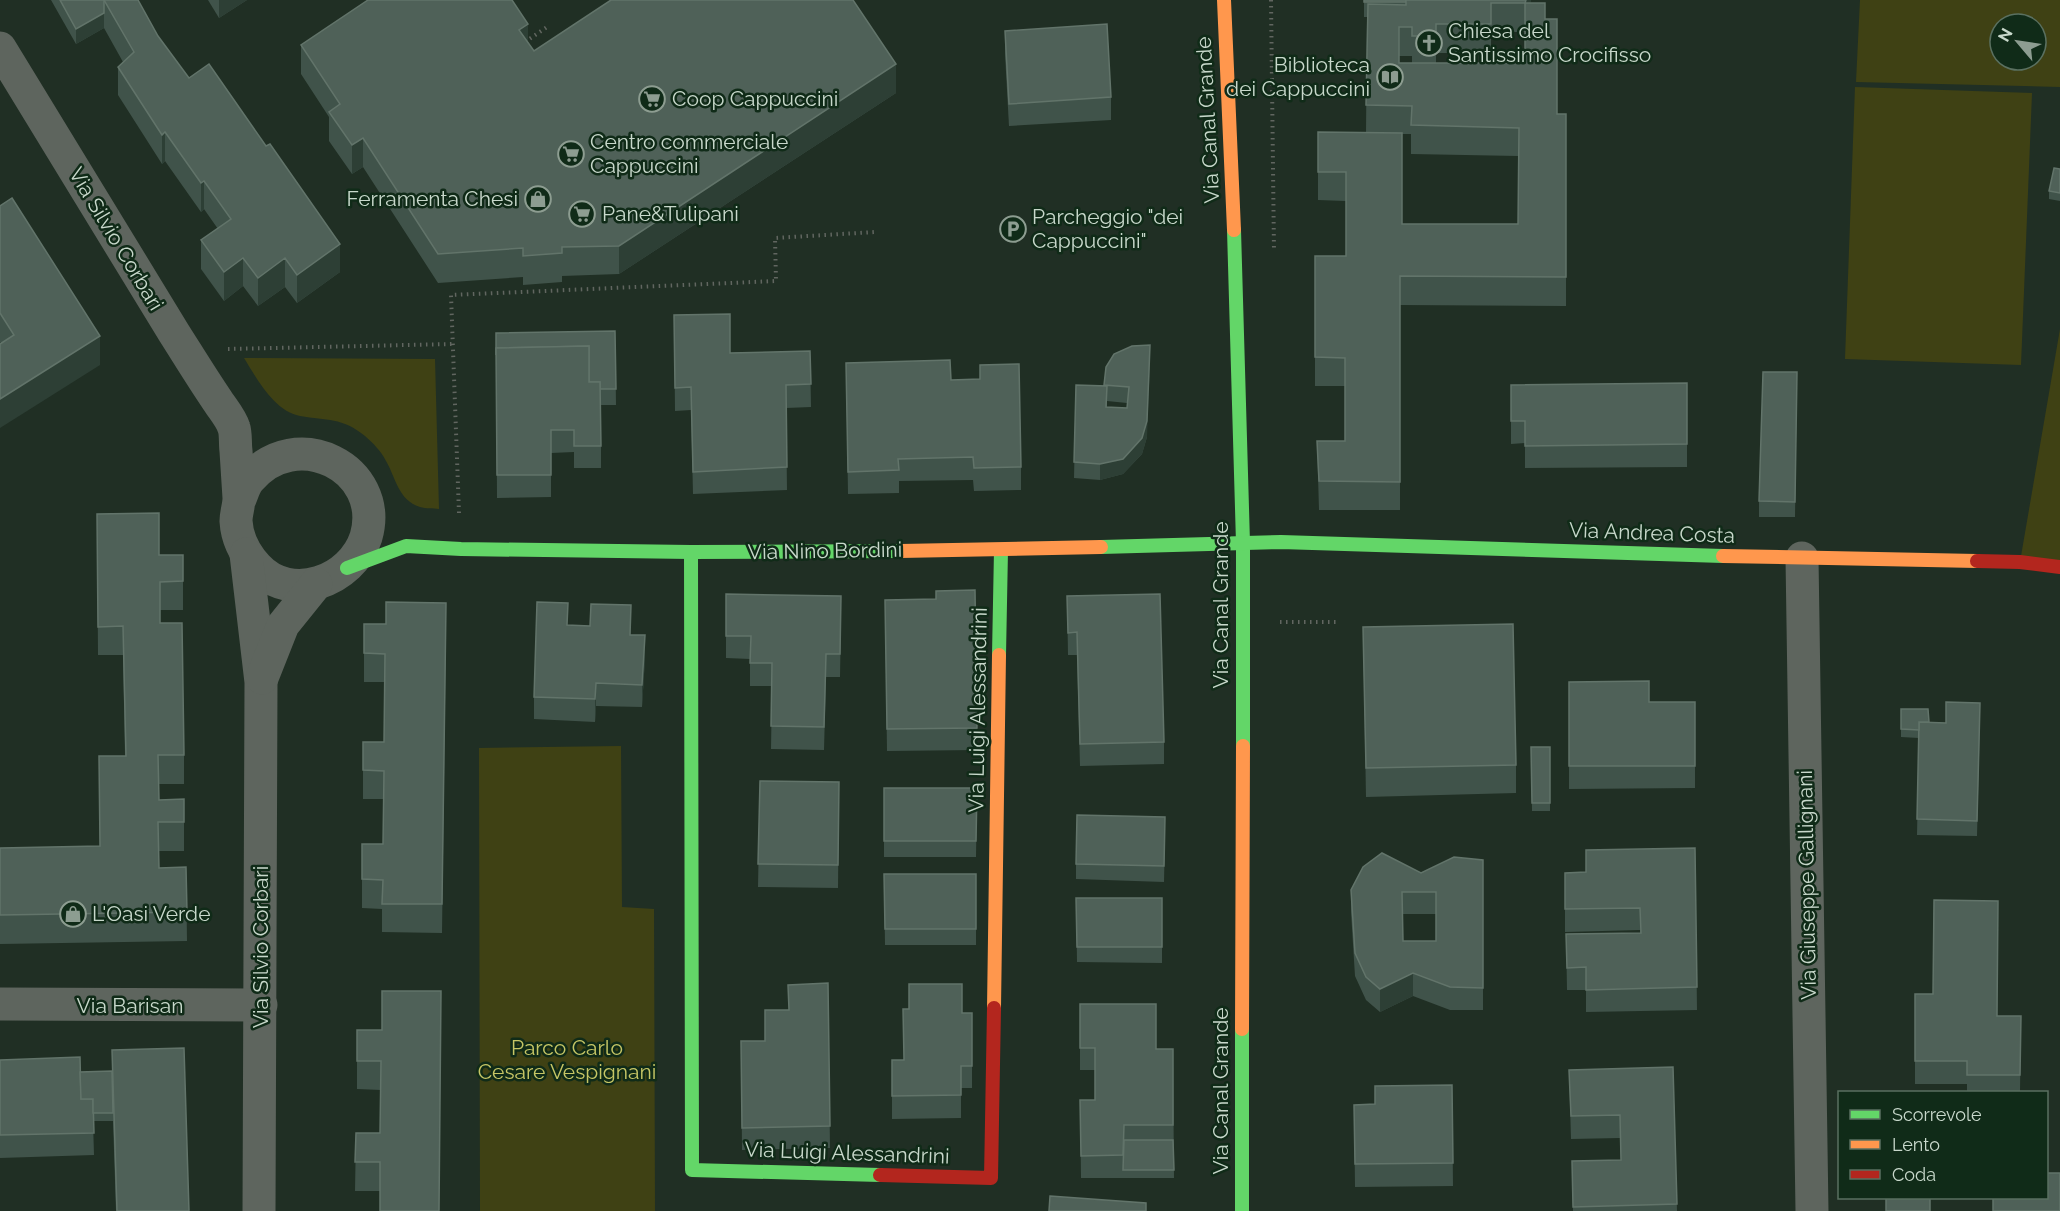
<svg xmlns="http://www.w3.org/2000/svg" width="2060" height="1211" font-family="Raleway,sans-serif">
<rect width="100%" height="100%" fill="#202f24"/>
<g fill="#3f4114" fill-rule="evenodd">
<path d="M 1860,0 L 2060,0 L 2060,87 L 1856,82 ZM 2000,24 L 2036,24 L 2036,60 L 2000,60 Z"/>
<polygon points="1855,87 2032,93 2021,365 1845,359"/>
<polygon points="2060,329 2060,567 2020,562"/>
<path d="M 244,358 L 435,359 L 439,509 C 433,508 426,509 420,507 C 398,500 396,478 386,461 C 381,451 373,443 365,436 C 342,417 327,421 300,416 C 274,411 257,379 244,358 Z"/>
<polygon points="621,746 622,907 654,909 655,1211 480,1211 479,748"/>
</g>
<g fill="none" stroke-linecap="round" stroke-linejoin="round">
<g stroke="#616660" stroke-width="4" stroke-dasharray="1.5 4.5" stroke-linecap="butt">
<polyline points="1271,0 1274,252"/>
<polyline points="525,42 547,27"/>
<polyline points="228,349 452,344"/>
<polyline points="459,513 451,295 776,281 775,238 875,232"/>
<polyline points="1280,622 1336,622"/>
</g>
<g stroke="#5e655e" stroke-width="33">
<path d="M 0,48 C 58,143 116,238 174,333 C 188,355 202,378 217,400 C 222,408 231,418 234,428 C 236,434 235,444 236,451 C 237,467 238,482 239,498 C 239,506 236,513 236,521 C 237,539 245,554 257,567 C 291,604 352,581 366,537 C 386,468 295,423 249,480 C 244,486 242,495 239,501"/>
<polyline points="246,554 261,682 259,1211"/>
<polyline points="1802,558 1812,1211"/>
<polyline points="262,678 283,625 316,584"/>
<polyline points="0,1004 261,1005"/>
</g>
<g stroke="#63d668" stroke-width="14">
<polyline points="1234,230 1243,543 1243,746"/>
<polyline points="1101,547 1281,542 1723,556"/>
<polyline points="691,552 692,1170 880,1175"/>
<polyline points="347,568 406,546 461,549 691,552 900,551"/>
<polyline points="999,655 1001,550"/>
<polyline points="1242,1211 1242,1029"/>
</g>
<g stroke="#ff974d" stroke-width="14">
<polyline points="1224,0 1234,230"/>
<polyline points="900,551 1101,547"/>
<polyline points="1723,556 1977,561"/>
<polyline points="994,1008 999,655"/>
<polyline points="1242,1029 1243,746"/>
</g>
<g stroke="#b3261e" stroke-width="14">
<polyline points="1977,561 2020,562 2060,567"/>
<polyline points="880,1175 991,1178 994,1008"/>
</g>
</g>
<g fill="#40534a" fill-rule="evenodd">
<polygon points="51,0 138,0 158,36 189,78 340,272 297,303 285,287 258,306 243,286 224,301 201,269 201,240 218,229 204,209 201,212 165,161 162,164 118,95 118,67 123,62 104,28 76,44"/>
<polygon points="208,0 247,0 219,18"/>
<path d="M 1364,0 L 1531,0 L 1530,3 L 1545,19 L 1557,114 L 1566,114 L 1566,306 L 1400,305 L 1400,510 L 1319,510 L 1317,441 L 1345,441 L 1345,386 L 1315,386 L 1315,256 L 1346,256 L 1346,201 L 1318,200 L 1318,132 L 1366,133 L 1367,17 L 1364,17 ZM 1491,32 L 1525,32 L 1525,63 L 1436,63 L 1436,53 L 1491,53 ZM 1399,56 L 1412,56 L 1412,63 L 1399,63 ZM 1402,134 L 1411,134 L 1411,154 L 1518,156 L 1518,224 L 1402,224 Z"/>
<polygon points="1005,31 1111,97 1111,120 1009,126 1005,54"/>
<polygon points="528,42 534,51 896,93 619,274 562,276 562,282 523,285 523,277 438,283 363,167 352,174 329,141 329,117 301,74 301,45"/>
<polygon points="2060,169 2060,201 2049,199 2049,191"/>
<polygon points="0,206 100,365 1,343 0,342"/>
<polygon points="674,315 730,353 810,351 811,407 786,408 787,490 693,494 691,410 675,411"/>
<polygon points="615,331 616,405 601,405 601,468 574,468 574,452 551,453 551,497 497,498 496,333"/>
<path d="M 1132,346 L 1147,437 L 1142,454 L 1123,474 L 1100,480 L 1074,478 L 1076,385 L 1104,386 ZM 1107,401 L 1127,403 L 1127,408 L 1107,407 Z"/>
<polygon points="846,363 951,380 1021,467 1021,490 974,491 973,480 899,481 899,493 848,494"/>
<polygon points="1797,372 1795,517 1759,517 1759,501"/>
<polygon points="1687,383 1687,467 1525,468 1525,443 1511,444 1511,385"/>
<polygon points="97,514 159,555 183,555 183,610 160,610 160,623 184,755 184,784 158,784 159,800 184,799 184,851 159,851 159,868 186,867 187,941 0,944 0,848 100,846 125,756 123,655 98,655"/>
<polygon points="726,594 841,618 840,677 826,677 824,750 771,749 772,686 750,686 750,659 726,658"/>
<polygon points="1067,596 1164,742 1164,764 1080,766 1077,655 1068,655"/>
<polygon points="885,600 977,728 977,750 887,751"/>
<polygon points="364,624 446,631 442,933 382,932 382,909 362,908 362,844 383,844 384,799 363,799 363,742 384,742 385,682 364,682"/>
<polygon points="568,625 630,635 645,658 642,707 596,706 595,722 534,719 534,697"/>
<polygon points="1363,627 1516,765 1516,793 1366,797"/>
<polygon points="1569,682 1649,702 1695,702 1695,788 1569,789"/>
<polygon points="1901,709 1929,722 1946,723 1980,719 1977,836 1917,835 1919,738 1901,737"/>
<polygon points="1531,747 1550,747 1550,811 1532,811"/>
<polygon points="760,781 839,782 838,888 758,887"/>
<polygon points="884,788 977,788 976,857 884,857"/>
<polygon points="1165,833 1164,882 1076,879 1076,864"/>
<polygon points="1695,848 1697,1010 1586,1012 1586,990 1567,990 1566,934 1640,933 1640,930 1565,932 1565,873 1586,872"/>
<path d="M 1483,860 L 1483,1010 L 1450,1010 L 1413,996 L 1380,1012 L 1366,1000 L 1355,976 L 1351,912 L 1351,890 L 1421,873 ZM 1403,914 L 1436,914 L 1436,941 L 1403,941 Z"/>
<polygon points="884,874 976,874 976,945 885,945"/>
<polygon points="1076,898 1162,898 1162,963 1077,962"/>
<polygon points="828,983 830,1148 742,1150 741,1041 765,1041 788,1010"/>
<polygon points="1915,994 1997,1016 2021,1016 2020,1092 1967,1092 1967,1084 1915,1084"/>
<polygon points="1080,1004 1156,1049 1173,1049 1174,1178 1081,1178 1080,1100 1095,1100 1095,1070 1080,1070"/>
<polygon points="962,1013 972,1013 972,1088 961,1088 961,1118 892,1119 892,1060 903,1060"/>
<polygon points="357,1030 382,1030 380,1191 355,1191 356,1133 380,1133 381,1090 357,1089"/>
<polygon points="112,1050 189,1211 116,1211 113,1121 93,1121 94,1155 0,1158 0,1060 80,1072 112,1071"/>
<polygon points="1673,1067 1677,1211 1573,1211 1572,1161 1621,1160 1620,1138 1571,1139 1569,1070"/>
<polygon points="1452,1085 1453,1186 1355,1187 1354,1105 1375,1104 1375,1086"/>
</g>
<g fill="#2d3f35">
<polygon points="219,0 247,0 219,18"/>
<polygon points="1526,0 1531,0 1525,32"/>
<polygon points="104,13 104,28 76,44 76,29"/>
<polygon points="528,24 528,52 519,30"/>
<polygon points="896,64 896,93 619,274 619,246"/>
<polygon points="165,132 165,161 162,164 162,135"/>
<polygon points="363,138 363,167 352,174 352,145"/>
<polygon points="204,181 204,209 201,212 201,183"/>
<polygon points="340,244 340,272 297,303 297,275"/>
<polygon points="243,258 243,286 224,301 224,272"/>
<polygon points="285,258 285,287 258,306 258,278"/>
<polygon points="100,336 100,365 0,428 0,399"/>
<polygon points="1150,361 1147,437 1142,454 1123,474 1100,480 1100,464"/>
<polygon points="645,635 645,658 642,707 642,685"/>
<polygon points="596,683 596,706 595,722 595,699"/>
<polygon points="1413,973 1413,996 1380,1012 1380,989"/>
</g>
<g fill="#4f6158" stroke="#62746a" stroke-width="1.5" fill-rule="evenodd">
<polygon points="60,0 104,0 104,13 76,29"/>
<polygon points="104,0 138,0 158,36 189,78 209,64 266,146 270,144 340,244 297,275 285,258 258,278 243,258 224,272 201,240 231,219 204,181 201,183 165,132 162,135 118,67 134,52"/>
<polygon points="368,0 512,0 528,24 519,30 534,51 611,0 853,0 896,64 619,246 562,247 562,253 523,256 523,248 438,254 363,138 352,145 329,112 340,104 301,45"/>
<rect x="1364" y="0" width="42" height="2"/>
<path d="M 1406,0 L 1526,0 L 1525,3 L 1545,3 L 1545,19 L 1557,19 L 1557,114 L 1566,114 L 1566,277 L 1400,276 L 1400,482 L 1319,481 L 1317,441 L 1345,441 L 1345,358 L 1315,357 L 1315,256 L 1346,256 L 1346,172 L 1318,172 L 1318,132 L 1402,133 L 1402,224 L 1518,224 L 1519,128 L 1411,125 L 1412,106 L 1366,105 L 1368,4 L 1406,5 ZM 1491,3 L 1525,3 L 1525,63 L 1399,63 L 1399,27 L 1412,27 L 1412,36 L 1436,36 L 1436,24 L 1491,24 Z"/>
<polygon points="1107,24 1111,97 1009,104 1005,31"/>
<polygon points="2054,168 2060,169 2060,193 2049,191"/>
<polygon points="12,198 100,336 0,399 0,344 14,335 0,313 0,206"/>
<polygon points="730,314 730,353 810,351 811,384 786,385 787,467 693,472 691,387 675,388 674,315"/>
<polygon points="615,331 616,389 600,389 600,382 589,382 589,346 496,348 496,355 496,333"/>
<polygon points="1150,345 1147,421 1142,438 1123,459 1100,464 1074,462 1076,385 1107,386 1106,407 1127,408 1129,387 1104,385 1106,367 1114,354 1132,346"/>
<polygon points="589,346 589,382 600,382 601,446 574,446 574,430 551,430 551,475 497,475 496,348"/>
<polygon points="950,360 951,380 980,379 980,365 1019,364 1021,467 974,468 973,457 898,459 899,470 848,472 846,363"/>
<polygon points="1763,372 1797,372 1795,502 1759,501"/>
<polygon points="1687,383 1687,444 1525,446 1525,421 1511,421 1511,385"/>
<polygon points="159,513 159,555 183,555 183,581 160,582 160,623 182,623 184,755 158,755 159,800 184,799 184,822 158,822 159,868 186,867 187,912 0,915 0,848 100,846 99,756 126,756 123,626 98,627 97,514"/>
<polygon points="975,590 977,728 887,729 885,600 936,599 936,591"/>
<polygon points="726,594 841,596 840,654 826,654 824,727 771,726 772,663 750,663 751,636 726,636"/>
<polygon points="1160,594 1164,742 1080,744 1077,632 1068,633 1067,596"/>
<polygon points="386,602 446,603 442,904 382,904 383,880 362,879 362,844 383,844 384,771 363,770 363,742 384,742 385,654 364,653 364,624 386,624"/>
<polygon points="537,602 568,603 567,625 590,626 591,604 631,605 630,635 645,635 642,685 596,683 595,699 534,697"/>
<polygon points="1513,624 1516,765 1366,768 1363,627"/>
<polygon points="1649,681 1649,702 1695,702 1695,766 1569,766 1569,682"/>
<polygon points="1946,702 1980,703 1977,821 1917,819 1919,722 1946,723"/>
<polygon points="1901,709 1928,709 1929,722 1919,722 1919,730 1901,729"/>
<polygon points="1531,747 1550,747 1550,803 1532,803"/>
<polygon points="760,781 839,782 838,865 758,864"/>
<polygon points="884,788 977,788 976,841 884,841"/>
<polygon points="1077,815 1165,817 1164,866 1076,864"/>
<polygon points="1695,848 1697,987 1586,990 1586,967 1567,968 1566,934 1641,933 1640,908 1565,909 1565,873 1586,872 1586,850"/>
<path d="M 1382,853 L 1421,873 L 1454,857 L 1483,860 L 1483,988 L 1450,987 L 1413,973 L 1380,989 L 1366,977 L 1355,953 L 1351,890 L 1363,867 ZM 1402,892 L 1436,892 L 1436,941 L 1403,941 Z"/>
<polygon points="884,874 976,874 976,929 885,929"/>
<polygon points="1076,898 1162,898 1162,947 1077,947"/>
<polygon points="1934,900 1998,901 1997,1016 2021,1016 2020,1075 1967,1075 1967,1061 1915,1061 1915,994 1933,994"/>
<polygon points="828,983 830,1126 742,1128 741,1041 765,1041 765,1010 789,1010 788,985"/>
<polygon points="909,984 962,984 962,1013 972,1013 972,1066 961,1066 961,1095 892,1096 892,1060 904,1060 903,1009 909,1009"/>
<polygon points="382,991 441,991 439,1211 380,1211 380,1162 355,1162 356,1133 380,1133 381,1061 357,1061 357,1030 382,1030"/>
<polygon points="1080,1004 1156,1004 1156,1049 1173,1049 1173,1125 1124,1125 1123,1155 1081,1156 1080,1100 1095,1100 1095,1048 1080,1048"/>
<polygon points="184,1048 189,1211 117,1211 112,1050"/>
<polygon points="80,1057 81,1099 93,1099 94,1133 0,1135 0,1060"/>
<polygon points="1673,1067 1677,1204 1573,1207 1572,1161 1621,1160 1620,1115 1571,1116 1569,1070"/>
<polygon points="112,1071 113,1113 93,1113 93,1099 81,1099 80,1072"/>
<polygon points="1452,1085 1453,1163 1355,1164 1354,1105 1375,1104 1375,1086"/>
<polygon points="1124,1140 1173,1140 1174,1170 1123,1170"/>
<polygon points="2046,1173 2060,1173 2060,1211 1993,1211 1993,1197 2046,1197"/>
<polygon points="1050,1196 1146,1203 1146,1211 1049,1211"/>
<rect x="1886" y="1197" width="44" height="14"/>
</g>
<defs>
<g id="church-ring" transform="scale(1.35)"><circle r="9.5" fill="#102b18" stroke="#8d9d91" stroke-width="1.5"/><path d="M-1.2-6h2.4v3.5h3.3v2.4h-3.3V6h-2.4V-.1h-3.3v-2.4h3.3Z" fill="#8d9d91"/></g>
<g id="library-ring" transform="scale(1.35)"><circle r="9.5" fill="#102b18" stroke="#8d9d91" stroke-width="1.5"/><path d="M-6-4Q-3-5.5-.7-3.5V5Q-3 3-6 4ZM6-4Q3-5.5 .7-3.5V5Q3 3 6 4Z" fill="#8d9d91"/></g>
<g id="supermarket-ring" transform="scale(1.35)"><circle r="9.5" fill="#102b18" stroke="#8d9d91" stroke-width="1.5"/><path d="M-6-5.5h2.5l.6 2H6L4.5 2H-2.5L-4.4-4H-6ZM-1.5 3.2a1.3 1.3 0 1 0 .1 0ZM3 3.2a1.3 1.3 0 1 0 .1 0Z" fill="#8d9d91"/></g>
<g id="shop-ring" transform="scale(1.35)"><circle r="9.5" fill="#102b18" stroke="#8d9d91" stroke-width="1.5"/><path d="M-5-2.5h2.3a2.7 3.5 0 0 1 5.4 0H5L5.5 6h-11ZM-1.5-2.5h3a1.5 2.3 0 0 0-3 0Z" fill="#8d9d91"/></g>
<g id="parking-ring" transform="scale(1.35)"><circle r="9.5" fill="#102b18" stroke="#8d9d91" stroke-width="1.5"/><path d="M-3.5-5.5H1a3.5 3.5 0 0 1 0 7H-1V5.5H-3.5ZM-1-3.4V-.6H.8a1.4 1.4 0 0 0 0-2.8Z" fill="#8d9d91"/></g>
</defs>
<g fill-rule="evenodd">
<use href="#church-ring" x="1429" y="43"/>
<use href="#library-ring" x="1390" y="77"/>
<use href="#supermarket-ring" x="652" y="99"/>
<use href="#supermarket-ring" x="571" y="154"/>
<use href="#shop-ring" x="538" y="199"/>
<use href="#supermarket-ring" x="582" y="214"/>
<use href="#parking-ring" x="1013" y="229"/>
<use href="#shop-ring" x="73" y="914"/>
</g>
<g text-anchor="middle" stroke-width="5" stroke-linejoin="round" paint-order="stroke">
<g font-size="21" fill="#c8d8cb" stroke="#102b18" text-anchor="start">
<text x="1448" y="38">Chiesa del<tspan x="1448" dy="24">Santissimo Crocifisso</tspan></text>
<text x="1370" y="72" text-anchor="end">Biblioteca<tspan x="1370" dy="24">dei Cappuccini</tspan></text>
<text x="672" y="106">Coop Cappuccini</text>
<text x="590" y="149">Centro commerciale<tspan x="590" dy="24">Cappuccini</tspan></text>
<text x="518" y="206" text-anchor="end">Ferramenta Chesi</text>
<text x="602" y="221">Pane&amp;Tulipani</text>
<text x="1032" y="224">Parcheggio "dei<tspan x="1032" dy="24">Cappuccini"</tspan></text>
<text x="92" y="921">L'Oasi Verde</text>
</g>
<g font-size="21" fill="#c8d8cb" stroke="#102b18">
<text transform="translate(1208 120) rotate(-93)" y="7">Via Canal Grande</text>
<text transform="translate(116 239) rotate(59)" y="7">Via Silvio Corbari</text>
<text transform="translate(1652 533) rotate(2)" y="7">Via Andrea Costa</text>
<text transform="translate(825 551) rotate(-1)" y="7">Via Nino Bordini</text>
<text transform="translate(1221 605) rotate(-90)" y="7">Via Canal Grande</text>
<text transform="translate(978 710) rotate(-89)" y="7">Via Luigi Alessandrini</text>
<text transform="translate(1807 885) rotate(-91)" y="7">Via Giuseppe Gallignani</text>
<text transform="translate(261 947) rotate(-90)" y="7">Via Silvio Corbari</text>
<text x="130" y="1013">Via Barisan</text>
<text transform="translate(1221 1091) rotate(-90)" y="7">Via Canal Grande</text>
<text transform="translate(847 1153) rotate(2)" y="7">Via Luigi Alessandrini</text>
</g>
<g font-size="21" fill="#c6c665" stroke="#102b18">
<text x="567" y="1055">Parco Carlo<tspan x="567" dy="24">Cesare Vespignani</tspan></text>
</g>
</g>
<rect x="1838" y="1091" width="210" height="108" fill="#102b18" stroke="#5a7060" stroke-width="1.5"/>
<rect x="1850" y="1110" width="30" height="9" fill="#63d668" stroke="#5a7060" stroke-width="1.5"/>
<text x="1892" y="1121" font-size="18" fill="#c8d8cb">Scorrevole</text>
<rect x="1850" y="1140" width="30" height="9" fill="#ff974d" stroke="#5a7060" stroke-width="1.5"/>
<text x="1892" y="1151" font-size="18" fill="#c8d8cb">Lento</text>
<rect x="1850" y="1170" width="30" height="9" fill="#b3261e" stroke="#5a7060" stroke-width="1.5"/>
<text x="1892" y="1181" font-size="18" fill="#c8d8cb">Coda</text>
<g transform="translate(2018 42) rotate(299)"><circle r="28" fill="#102b18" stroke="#5a7060" stroke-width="1.5"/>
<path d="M0-4.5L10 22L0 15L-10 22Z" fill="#8d9d91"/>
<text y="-9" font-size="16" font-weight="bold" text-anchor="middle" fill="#c8d8cb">N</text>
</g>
</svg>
